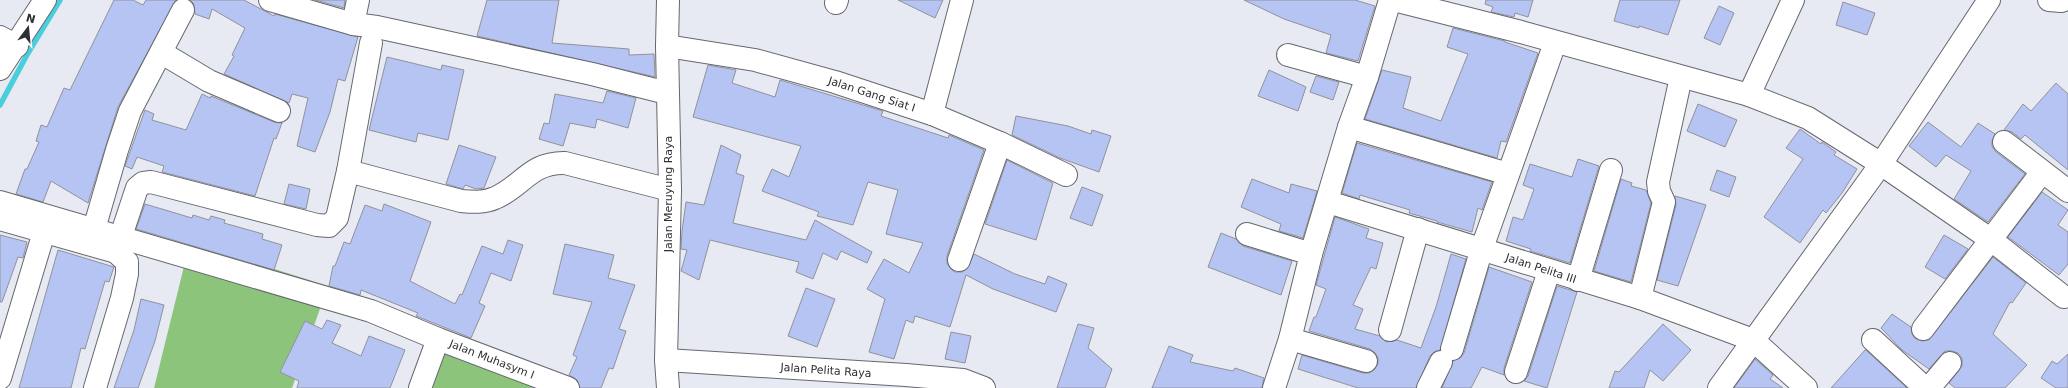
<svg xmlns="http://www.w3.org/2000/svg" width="2068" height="388" font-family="'DejaVu Sans',sans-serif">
<rect width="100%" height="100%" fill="#e8eaf3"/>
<g fill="#8dc47c">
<polygon points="190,242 328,286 292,388 154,388"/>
<polygon points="429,329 588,388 411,388"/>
</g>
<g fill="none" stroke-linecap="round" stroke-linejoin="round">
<polyline stroke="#4bcedc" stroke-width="5.5" points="0,105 28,53 60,0"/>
</g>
<g fill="#b6c4f3" stroke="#90929a">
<polygon points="114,0 133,0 143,5 146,0 176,0 118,107 88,203 51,181 43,202 16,194 25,169 27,169 39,142 36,141 41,125 47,127 64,88 70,90"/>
<polygon points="190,0 244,0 274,16 275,14 358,37 345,81 338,79 330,112 315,152 297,146 308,98 292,94 289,103 224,74 234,56 232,55 245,28 212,9 209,19 195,14 194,4"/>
<polygon points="315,0 345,0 344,8"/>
<polygon points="487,0 559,0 552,43 629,49 629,55 654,54 655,77 477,36"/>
<polygon points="898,0 943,0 935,18"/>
<polygon points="1244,0 1355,0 1375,6 1358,61 1326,53 1331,35 1284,19"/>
<polygon points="1486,0 1533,0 1528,17 1515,13 1514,17 1491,12 1493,7 1485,4"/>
<polygon points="1620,0 1680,0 1668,35 1639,26 1639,28 1614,21"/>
<polygon points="1843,2 1875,13 1867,35 1836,25"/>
<polygon points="1719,6 1734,13 1720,45 1704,38"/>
<polygon points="1453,28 1505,41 1505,42 1538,53 1506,142 1501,141 1497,158 1365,119 1382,70 1411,77 1403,108 1441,121 1468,54 1447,47"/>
<polygon points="387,57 441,70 442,65 464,70 448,140 418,133 416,142 369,130"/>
<polygon points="708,65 736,70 732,83 775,97 780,80 883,111 881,116 948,138 949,135 984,150 947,256 947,263 950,268 955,272 962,272 967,269 974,254 1015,274 1045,284 1048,276 1067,284 1056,312 993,289 966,275 950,327 915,316 913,323 906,320 894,359 869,352 885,299 867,289 884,259 909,273 923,243 886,234 898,190 868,182 853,225 817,216 819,212 762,191 772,169 789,177 801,146 693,117"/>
<polygon points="1269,70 1306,87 1298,111 1258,96"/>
<polygon points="1316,76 1339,82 1333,100 1310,92"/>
<polygon points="2056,83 2068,94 2068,170 2025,135 2021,139 2012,132 2004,130 2023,104 2031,111"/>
<polygon points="607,91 636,98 628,128 597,119 595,128 570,123 563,146 539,139 544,123 549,124 555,94 603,103"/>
<polygon points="202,94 210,98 211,96 274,122 282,123 276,139 274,138 255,196 162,172 164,166 137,157 132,169 125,166 145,110 154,114 152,120 186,130"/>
<polygon points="1698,104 1737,120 1725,147 1687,131"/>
<polygon points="1016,116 1068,126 1091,134 1092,130 1111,136 1099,172 1060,158 1012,135"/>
<polygon points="1928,122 1961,147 1978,123 1995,134 1992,141 1992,146 1996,152 2025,174 1988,222 1954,199 1971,171 1946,155 1936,167 1909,146"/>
<polygon points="1800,129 1821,144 1822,142 1836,152 1834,155 1857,169 1842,193 1826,213 1823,210 1800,243 1764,217 1803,159 1786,148"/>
<polygon points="1357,143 1492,182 1482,210 1478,208 1472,232 1437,222 1437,221 1409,213 1410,210 1360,195 1359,199 1342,193"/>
<polygon points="459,145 496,157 484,188 476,189 465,185 463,189 446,184"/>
<polygon points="721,145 741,155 736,173 744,176 733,223 806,240 815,220 872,252 867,263 841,251 837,260 823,253 813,279 796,272 799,262 710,240 699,280 681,271 687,250 681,249 682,231 686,202 704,205"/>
<polygon points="1578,159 1599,166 1570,263 1530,251 1531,249 1506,241 1513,217 1523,220 1534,189 1523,185 1530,164 1572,177"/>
<polygon points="1007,160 1053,183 1036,240 985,224"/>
<polygon points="1717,170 1736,177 1729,197 1710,190"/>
<polygon points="1252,179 1289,193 1291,184 1317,191 1303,238 1279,231 1281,224 1241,207"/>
<polygon points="1621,179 1632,183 1631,186 1646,190 1651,203 1631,282 1594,271"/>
<polygon points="289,184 310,189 306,209 284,204"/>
<polygon points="1082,187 1103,195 1092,226 1070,218"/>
<polygon points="2042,192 2068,210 2058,225 2068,232 2068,264 2059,275 2008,237"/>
<polygon points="1675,196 1706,205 1678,286 1657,280 1676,205"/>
<polygon points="145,204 192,218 193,215 209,220 211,216 225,220 224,223 263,234 262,239 282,245 274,270 136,229"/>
<polygon points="384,204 431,222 410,281 455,304 460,294 462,295 482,246 503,254 508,240 523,245 511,281 491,273 479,303 485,306 471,338 416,316 418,313 361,290 360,295 329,286 333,266 335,266 344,242 350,244 365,205 382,211"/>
<polygon points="1335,217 1369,229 1366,238 1383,243 1376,269 1371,267 1353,305 1363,309 1355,329 1380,336 1386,342 1397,340 1421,348 1436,307 1451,254 1466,259 1440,350 1434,352 1430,356 1416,388 1358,388 1298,369 1302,355 1363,373 1369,373 1374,370 1378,364 1378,358 1375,353 1370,349 1309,331 1314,317 1316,317 1326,289 1316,285"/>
<polygon points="1221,233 1236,239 1243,246 1292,261 1281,295 1208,267"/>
<polygon points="0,235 27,242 23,258 18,257 2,302 0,302"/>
<polygon points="1944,235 1968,249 1945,279 1925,267"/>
<polygon points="565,244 614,255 608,278 635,285 619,329 626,331 613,369 609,368 601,388 580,388 577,380 569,375 577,357 573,355 592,302 553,294"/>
<polygon points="58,250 114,267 109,282 105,281 85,349 81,348 71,388 19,388"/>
<polygon points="1993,257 2026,283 2012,303 2010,302 1993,334 2027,365 2005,388 1955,388 1949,383 1962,366 1962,358 1958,353 1952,351 1945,351 1929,369 1902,350 1881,328 1892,314 1911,327 1912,334 1916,339 1922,341 1929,340"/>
<polygon points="1489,267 1532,282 1504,368 1504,375 1482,367 1471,388 1442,388 1453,361 1460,358 1464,353"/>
<polygon points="1557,286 1577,292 1547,388 1524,381 1528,376"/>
<polygon points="806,288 835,299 817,347 788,336"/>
<polygon points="141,299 164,305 155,341 138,388 114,388 134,330"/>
<polygon points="327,320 341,325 332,343 361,356 369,336 405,350 390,388 297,388 299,381 280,372 305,321 322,329"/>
<polygon points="1078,324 1094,328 1088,348 1112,369 1105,388 1057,388"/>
<polygon points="1663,324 1691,350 1663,381 1650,370 1644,388 1609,388 1615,371 1619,372"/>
<polygon points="951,332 971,336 965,363 945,359"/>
<polygon points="1169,346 1193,355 1190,362 1233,371 1235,368 1264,378 1262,388 1152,388"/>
<polygon points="1865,350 1866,350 1907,388 1831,388"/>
<polygon points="2068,354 2068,388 2056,388 2041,378 2052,361 2057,364"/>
<polygon points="1755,359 1773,375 1770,379 1783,388 1734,388"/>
</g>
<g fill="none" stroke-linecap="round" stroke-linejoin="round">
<g stroke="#66686f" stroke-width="24">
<g id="minor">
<polyline points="270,0 353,24 377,27 592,74 667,93"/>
<polyline points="1394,0 1521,32 1749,95 1808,118 1881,164 1990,239 2064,297"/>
<polyline points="2049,0 2061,1 2064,0"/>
<polyline points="836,3 837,0"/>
<polyline points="353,24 358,0"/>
<polyline points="0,37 17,46"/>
<polyline points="667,46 755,60 835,82 932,114 1000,143 1066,175"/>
<polyline points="162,53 209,81 279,111"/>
<polyline points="1288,55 1367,77"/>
<polyline points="0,69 45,0"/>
<polyline points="1749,95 1793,0"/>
<polyline points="932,114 962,0"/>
<polyline points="1349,127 1508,174"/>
<polyline points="2004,142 2068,191"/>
<path d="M 348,171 L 461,201 C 472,202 484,203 495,198 C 522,187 530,162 565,163 L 670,190"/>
<polyline points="0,202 371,311 438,339 420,388"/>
<polyline points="1328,202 1640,298 1753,340 1806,388"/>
<polyline points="0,219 116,252 127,262 127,274 122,298 95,388"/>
<polyline points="94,229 117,150 130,111 183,10"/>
<polyline points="1247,234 1311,254"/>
<polyline points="116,251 137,188 143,183 151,182 317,225 329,226 337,218 348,171 371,43"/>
<polyline points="959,260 1000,143"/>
<polyline points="1578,280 1611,170"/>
<polyline points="1640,298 1664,202 1659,191 1658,182 1681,77"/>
<polyline points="1923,329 2042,172"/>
<polyline points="1390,330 1418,229"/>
<polyline points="438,339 568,388"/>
<polyline points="1290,339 1366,361"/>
<polyline points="1873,340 1925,388"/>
<polyline points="1452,349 1482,248 1555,43"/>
<polyline points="666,360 906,375 963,380 984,388"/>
<polyline points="1516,372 1549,271"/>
<polyline points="0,378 44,232"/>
<polyline points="1274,388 1290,339 1311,254 1349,127 1367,77 1390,0"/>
<polyline points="1428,388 1441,362"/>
<polyline points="1719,388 1881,164 1989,0"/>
<polyline points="1929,388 1950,363"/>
</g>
</g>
<g stroke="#66686f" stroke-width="24">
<polyline id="major" points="668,0 667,46 670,190 666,360 668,388"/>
</g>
<use href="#minor" stroke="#fff" stroke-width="22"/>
<use href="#major" stroke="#fff" stroke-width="22"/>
</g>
<g text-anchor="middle" stroke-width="3" stroke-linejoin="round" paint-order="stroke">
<g font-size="11" fill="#2e2f32" stroke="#fff">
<text transform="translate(872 94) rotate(18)" y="4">Jalan Gang Siat I</text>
<text transform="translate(668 194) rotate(-90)" y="4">Jalan Meruyung Raya</text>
<text transform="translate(1541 268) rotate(18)" y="4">Jalan Pelita III</text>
<text transform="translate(492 359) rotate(21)" y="4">Jalan Muhasym I</text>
<text transform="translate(826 370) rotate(4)" y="4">Jalan Pelita Raya</text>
</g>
</g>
<g transform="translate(28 28) rotate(16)" stroke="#ffffff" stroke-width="3" paint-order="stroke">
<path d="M0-3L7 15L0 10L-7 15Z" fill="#2e2f32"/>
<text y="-6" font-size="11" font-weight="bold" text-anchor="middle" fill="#2e2f32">N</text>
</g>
</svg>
